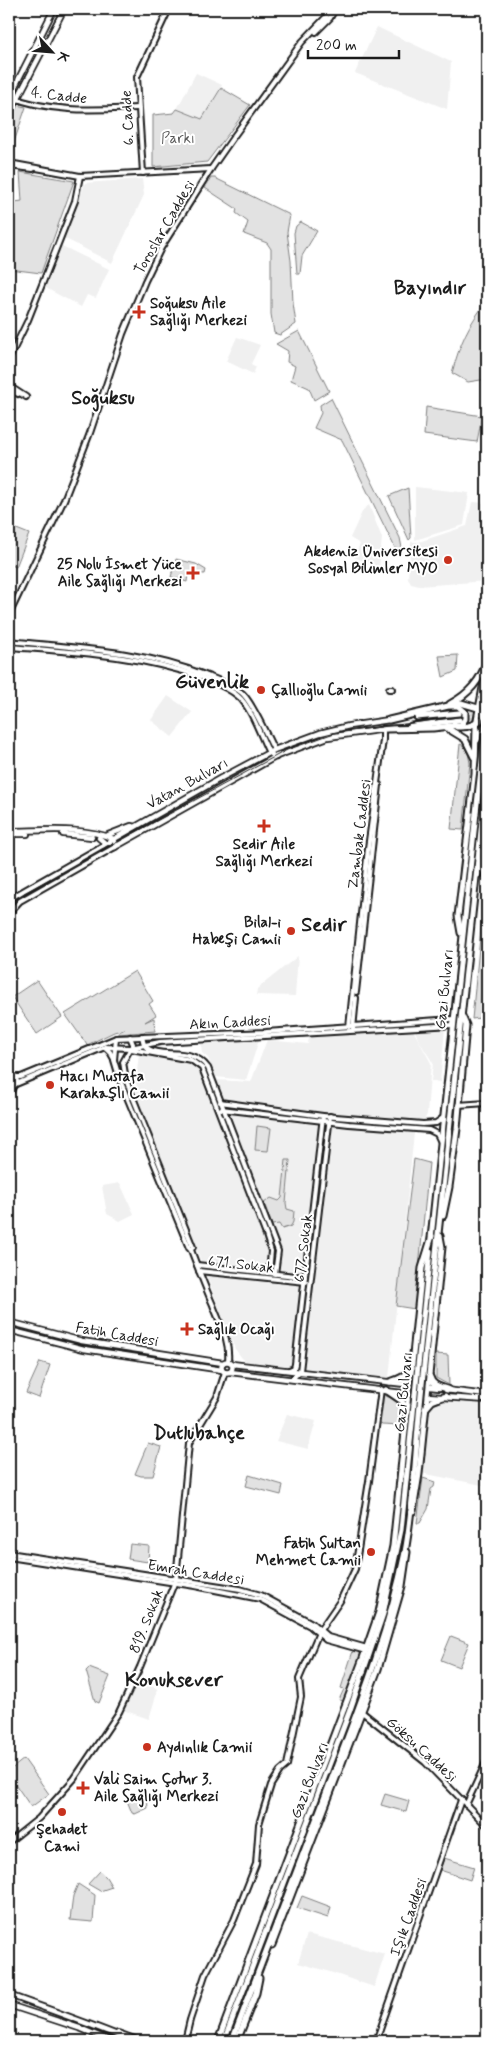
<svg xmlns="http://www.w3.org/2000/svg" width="496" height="2050" font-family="Mynerve,sans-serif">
<rect width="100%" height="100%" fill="#fff"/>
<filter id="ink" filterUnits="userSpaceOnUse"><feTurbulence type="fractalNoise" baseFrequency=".02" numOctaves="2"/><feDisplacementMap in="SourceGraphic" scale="10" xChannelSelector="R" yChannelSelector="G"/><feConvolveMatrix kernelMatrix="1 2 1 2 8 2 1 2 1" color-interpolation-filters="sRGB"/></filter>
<g filter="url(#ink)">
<g fill="#f0f0f0">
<polygon points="377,27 451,62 447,109 355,73"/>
<polygon points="196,73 222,85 202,119 177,109"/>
<polygon points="142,179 144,195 112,263 64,238 85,183"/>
<polygon points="60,245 109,269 96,298 87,295 81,307 44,287"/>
<polygon points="237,337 260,345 251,364 256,367 253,374 226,361"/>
<polygon points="415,487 469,493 464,525 415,540"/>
<polygon points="472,502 487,503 487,581 419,586 411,584 408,578 411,542 419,542 467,526"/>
<polygon points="369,505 382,538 379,568 354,557 360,544 350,538 363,510"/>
<polygon points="168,696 192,712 172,737 151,720"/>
<polygon points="298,956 295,996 256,995 257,989"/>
<polygon points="445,1028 440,1082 431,1081 433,1063 418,1039 415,1029"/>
<polygon points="413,1030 431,1063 427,1114 419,1133 414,1133 389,1378 352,1375 247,1362 242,1358 235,1349 137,1096 136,1080 139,1054 146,1052 198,1060 216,1080 251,1082 267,1040 308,1044 309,1037"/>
<polygon points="259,1040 246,1080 216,1077 208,1058 202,1053 201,1044"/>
<polygon points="120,1183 134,1214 120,1221 107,1214 102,1186"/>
<polygon points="446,1401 487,1404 487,1486 421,1473 427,1414 430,1407"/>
<polygon points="287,1414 316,1421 308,1449 276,1441"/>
<polygon points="137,1680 158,1689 149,1719 123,1710"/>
<polygon points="307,1934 385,1954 374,1987 324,1970 298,1963"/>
</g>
<g fill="#e2e2e2" stroke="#7f7f7f">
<polygon points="221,88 250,105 207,162 153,167 153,115 174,113 177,109 202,119"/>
<polygon points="15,105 26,107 12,148 11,160 9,159 9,119"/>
<polygon points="20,172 74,181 41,273 9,269 9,203 22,201"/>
<polygon points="211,178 215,178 290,215 287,232 291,261 293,303 296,324 280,335 274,333 271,314 271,249 267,243 244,234 248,222 236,213 237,209 205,188"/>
<polygon points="301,222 317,231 302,256 300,274 297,274 294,233 296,226"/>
<path d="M 487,301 L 487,379 L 468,382 L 452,373 C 460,343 468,325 487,301 Z"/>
<polygon points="299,331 329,391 314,400 309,388 291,380 295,366 287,362 288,351 276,344"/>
<polygon points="331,398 400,538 402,548 399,556 342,440 314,428 321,413 320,405"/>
<polygon points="426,407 482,416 477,442 424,435"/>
<polygon points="408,488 411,538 409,540 389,496"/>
<polygon points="9,526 29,534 16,567 9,564"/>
<polygon points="176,559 196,564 206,570 205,574 188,573 187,582 171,577"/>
<polygon points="458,655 457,671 443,677 439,656"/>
<polygon points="460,744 464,746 468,753 470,763 463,830 451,829"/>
<polygon points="487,866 487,928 483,966 480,1018 472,1019"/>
<polygon points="135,971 153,1001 149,1004 156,1015 145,1022 154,1018 155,1031 119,1034 119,1032 125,1029 114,1032 87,1045 65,1014"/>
<polygon points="37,980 62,1017 37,1034 12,997"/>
<polygon points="257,1126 271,1128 268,1151 255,1150"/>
<polygon points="414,1159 429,1163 415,1309 396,1306"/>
<polygon points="286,1160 290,1160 286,1203 287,1209 294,1211 293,1222 291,1226 282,1229 279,1224 272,1225 264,1203 271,1198 279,1201 282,1198"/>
<polygon points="436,1354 448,1355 449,1385 436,1378"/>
<polygon points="40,1362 50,1365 39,1398 26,1393"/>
<polygon points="383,1395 397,1400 403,1407 402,1426 382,1425 378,1422"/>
<polygon points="148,1443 161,1447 153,1476 141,1476 135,1474"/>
<polygon points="249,1475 283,1485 281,1495 246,1486"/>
<polygon points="423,1478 435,1482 434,1487 431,1489 428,1509 420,1523 417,1523"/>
<polygon points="130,1544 149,1546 148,1562 128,1559"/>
<polygon points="451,1636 469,1643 459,1667 441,1660"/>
<polygon points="353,1651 361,1652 363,1655 345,1701 339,1700 344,1689 341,1688"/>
<polygon points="89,1668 110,1676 99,1703 95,1701 86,1671"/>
<polygon points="24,1759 49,1794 31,1807 9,1775 9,1771"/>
<polygon points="385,1794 409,1801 406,1812 381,1805"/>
<polygon points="128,1797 147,1798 148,1808 135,1814 132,1813 126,1798"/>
<polygon points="444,1858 474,1867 470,1880 440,1870"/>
<polygon points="100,1871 106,1877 112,1887 100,1891 88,1884"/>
<polygon points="78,1884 95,1895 93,1922 70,1920 73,1896"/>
<polygon points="302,1896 331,1907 328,1918 297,1908"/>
</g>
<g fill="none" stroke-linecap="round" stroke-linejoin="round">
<g stroke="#ddd" stroke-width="5" stroke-dasharray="5 2.5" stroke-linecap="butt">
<polyline points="463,713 482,713"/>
<polyline points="462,719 481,719"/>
</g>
<g stroke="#1c1c1c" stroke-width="8">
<g id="secondary">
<polyline points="316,32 330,18 335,9"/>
<path d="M 9,96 C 50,113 94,110 138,108"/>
<polyline points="9,163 80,176 211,169"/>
<polyline points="9,166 33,169"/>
<polyline points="143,173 137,77 169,9"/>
<polyline points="9,359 28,320 75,201 80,176"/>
<polyline points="9,386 26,397"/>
<polyline points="9,390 18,394"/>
<polyline points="9,615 64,500 90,433 123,334 145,281 161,248 211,169 234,136 302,42 326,17 330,9"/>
<path d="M 9,641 C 75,648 142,650 205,675 C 218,680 231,684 242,693 C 253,703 267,736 274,750"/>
<path d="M 9,647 C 74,652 139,655 201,677 C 213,682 228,687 238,696 C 251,707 261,737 269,753 L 276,757"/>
<polyline points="389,689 392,689"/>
<polyline points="9,899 109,842"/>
<polyline points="9,913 20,901 115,847"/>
<polyline points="356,992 379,785"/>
<polyline points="349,1027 368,848 383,740 383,729"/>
<polyline points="353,1029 356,998"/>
<path d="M 142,1036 C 143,1040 143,1044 146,1047 C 160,1060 191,1044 208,1068 L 278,1251 L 275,1274"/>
<path d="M 130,1037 L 133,1044 L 123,1062 L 126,1080 L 193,1247 L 191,1250 C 198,1268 205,1287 213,1305 C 220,1324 230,1340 228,1361"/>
<polyline points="116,1038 114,1060 120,1080 189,1248 191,1250"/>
<polyline points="105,1047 110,1052 114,1059"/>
<polyline points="131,1049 191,1060 202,1068 266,1235 271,1251 269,1273"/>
<polyline points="9,1075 15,1076 17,1081 14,1086 9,1086"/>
<polyline points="16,1077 21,1077 116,1038 266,1032 453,1019"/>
<polyline points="16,1084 105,1047 130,1048 160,1042 453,1025"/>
<polyline points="9,1096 13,1087"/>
<polyline points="220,1102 323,1116 423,1124 436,1123 443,1118"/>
<polyline points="458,1105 487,1103"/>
<polyline points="221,1109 349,1124 429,1130 437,1134 441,1142"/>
<polyline points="197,1265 305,1277"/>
<polyline points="199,1271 306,1282"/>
<polyline points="289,1370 294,1368 295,1364 323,1116"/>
<polyline points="292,1379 300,1371 330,1116"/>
<polyline points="9,1553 240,1589 261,1595 312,1623 328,1637 367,1648"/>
<polyline points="9,1557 195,1586 260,1599 310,1626 326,1640 366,1651"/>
<polyline points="362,1712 425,1762 487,1826"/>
<polyline points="466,1805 487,1760"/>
<polyline points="9,1842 39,1818 74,1779 119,1712 140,1667 176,1579 189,1443 217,1397 225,1372"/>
<polyline points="185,2041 190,2020 205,1975 234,1920 256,1864 259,1824 271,1785 280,1771 287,1765 301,1697 299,1679 320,1630 340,1601 355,1569 369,1481 381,1389"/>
<polyline points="376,2041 461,1800"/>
</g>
</g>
<g stroke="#1c1c1c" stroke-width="8">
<g id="primary">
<polyline points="9,98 54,9"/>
<polyline points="9,115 64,9"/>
<path d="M 9,831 C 43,831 82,826 114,839 L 116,845 L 115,847"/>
<polyline points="9,834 27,834"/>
<polyline points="63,834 92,837"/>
<polyline points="108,835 131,826 135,827"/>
<polyline points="99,838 104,842 103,845"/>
<polyline points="109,842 221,778 274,750 320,733 349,726 389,720"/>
<polyline points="115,847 277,756 328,737 386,729"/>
<polyline points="9,1322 82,1341 223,1363"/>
<polyline points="9,1330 84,1349 222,1370"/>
<circle cx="227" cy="1367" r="5.5"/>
<polyline points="232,1364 439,1388"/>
<polyline points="230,1372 427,1396 487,1400"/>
<polyline points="446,1390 487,1395"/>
<path d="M 9,1995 C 50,2010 91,2024 132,2041"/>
<polyline points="9,2005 82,2029 111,2041"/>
<polyline points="118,2033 140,2041"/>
</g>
</g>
<g stroke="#1c1c1c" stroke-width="9">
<g id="highway">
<polyline points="483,692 487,704"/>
<path d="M 450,704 C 469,694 480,681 487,661"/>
<polyline points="417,717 459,713"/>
<polyline points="389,720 461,703 478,708 487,719"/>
<polyline points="411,726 459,720"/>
<path d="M 457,727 C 470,728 478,723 487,715"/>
<polyline points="447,728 465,739 474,757"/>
<polyline points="386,729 433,728 461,725 465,719 465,712 458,706 450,706"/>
<polyline points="477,740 480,732 487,724"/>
<polyline points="478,875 482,863 487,824"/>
<polyline points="461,933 458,916 475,774 476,725 487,666"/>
<polyline points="443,1216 449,1187 457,1129 466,1025 462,1016"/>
<polyline points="431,1238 476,813"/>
<polyline points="417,1375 430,1251"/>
<polyline points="423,1375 487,774"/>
<path d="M 430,1377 C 432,1386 442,1387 449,1390"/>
<path d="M 390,1382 C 400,1379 406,1376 412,1368"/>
<polyline points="386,1390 402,1401 406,1410"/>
<polyline points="425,1409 432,1401 445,1396"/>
<polyline points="413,1511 419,1474 442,1247 440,1236"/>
<polyline points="272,1945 378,1669 402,1586 407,1552"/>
<polyline points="218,2041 362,1661 379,1612 393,1546 422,1268 432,1236"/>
<polyline points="224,2041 350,1710 383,1614 401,1530 414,1404"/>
<path d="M 232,2041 C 265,1955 298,1869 330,1783 C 359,1707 389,1632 405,1552 C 414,1504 415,1454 420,1405"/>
<polyline points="237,2041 256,1993 259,1978"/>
</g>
</g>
<use href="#secondary" stroke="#fff" stroke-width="4"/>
<use href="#primary" stroke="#fff" stroke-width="4.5"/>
<use href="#highway" stroke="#fff" stroke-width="5"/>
<g stroke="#1c1c1c" stroke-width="1">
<polyline points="9,108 61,9"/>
<polyline points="9,906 24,893 287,750 334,733 459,717"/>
</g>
<g stroke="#1c1c1c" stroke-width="9" stroke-linecap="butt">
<g id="highway-bridge">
<polyline points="476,813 487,718"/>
<polyline points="414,1404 417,1375"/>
<polyline points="420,1405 423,1375"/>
</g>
</g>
<use href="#highway-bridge" stroke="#fff" stroke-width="5"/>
</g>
</g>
<g fill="#c8321e" stroke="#fff" stroke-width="2">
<path d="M136.5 304.5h5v5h5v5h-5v5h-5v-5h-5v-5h5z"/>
<circle cx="448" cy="560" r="5"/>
<path d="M190.5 565.5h5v5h5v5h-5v5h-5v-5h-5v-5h5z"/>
<circle cx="261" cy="690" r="5"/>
<path d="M261.5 818.5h5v5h5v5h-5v5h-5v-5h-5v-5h5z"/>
<circle cx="291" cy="931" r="5"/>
<circle cx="50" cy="1085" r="5"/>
<path d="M184.5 1321.5h5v5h5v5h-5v5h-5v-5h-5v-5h5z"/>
<circle cx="371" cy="1552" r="5"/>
<circle cx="147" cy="1747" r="5"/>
<path d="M80.5 1780.5h5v5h5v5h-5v5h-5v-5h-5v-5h5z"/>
<circle cx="62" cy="1812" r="5"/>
</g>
<g text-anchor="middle" stroke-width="4" stroke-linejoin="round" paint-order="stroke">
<g font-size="15" fill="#1c1c1c" stroke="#fff">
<text transform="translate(59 95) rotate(7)" y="5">4. Cadde</text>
<text transform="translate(127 118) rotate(-93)" y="5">6. Cadde</text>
<text transform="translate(164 227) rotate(-60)" y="5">Toroslar Caddesi</text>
<text transform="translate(187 783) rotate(-29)" y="5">Vatan Bulvarı</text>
<text transform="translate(359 834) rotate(-83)" y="5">Zambak Caddesi</text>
<text transform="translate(444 989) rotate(-84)" y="5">Gazi Bulvarı</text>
<text transform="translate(230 1022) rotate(-3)" y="5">Akın Caddesi</text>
<text transform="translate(303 1248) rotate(-83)" y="5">677. Sokak</text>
<text transform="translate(241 1264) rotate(6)" y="5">671. Sokak</text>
<text transform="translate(117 1334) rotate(10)" y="5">Fatih Caddesi</text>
<text transform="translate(403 1392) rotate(-84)" y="5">Gazi Bulvarı</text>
<text transform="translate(196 1572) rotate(9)" y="5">Emrah Caddesi</text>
<text transform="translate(146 1621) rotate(-68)" y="5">819. Sokak</text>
<text transform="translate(422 1749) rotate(42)" y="5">Göksu Caddesi</text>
<text transform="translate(309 1780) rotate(-69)" y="5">Gazi Bulvarı</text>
<text transform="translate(408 1917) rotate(-70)" y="5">Işık Caddesi</text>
</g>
<g font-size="15" fill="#575757" stroke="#fff">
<text x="178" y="143">Parkı</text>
</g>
<g font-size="15" font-weight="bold" fill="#1c1c1c" stroke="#fff" text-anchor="start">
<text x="150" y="308">Soğuksu Aile<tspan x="150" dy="17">Sağlığı Merkezi</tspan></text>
<text x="438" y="556" text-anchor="end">Akdeniz Üniversitesi<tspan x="438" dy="17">Sosyal Bilimler MYO</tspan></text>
<text x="182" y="569" text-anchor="end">25 Nolu İsmet Yüce<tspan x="182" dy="17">Aile Sağlığı Merkezi</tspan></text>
<text x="271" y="695">Çallıoğlu Camii</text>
<text x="264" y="849" text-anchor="middle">Sedir Aile<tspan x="264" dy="17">Sağlığı Merkezi</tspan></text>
<text x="281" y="927" text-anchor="end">Bilal-i<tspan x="281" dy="17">Habeşi Camii</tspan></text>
<text x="60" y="1081">Hacı Mustafa<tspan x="60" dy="17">Karakaşlı Camii</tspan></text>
<text x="198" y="1334">Sağlık Ocağı</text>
<text x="361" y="1548" text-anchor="end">Fatih Sultan<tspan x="361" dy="17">Mehmet Camii</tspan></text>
<text x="157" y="1752">Aydınlık Camii</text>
<text x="94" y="1784">Vali Saim Çotur 3.<tspan x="94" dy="17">Aile Sağlığı Merkezi</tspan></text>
<text x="62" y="1834" text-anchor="middle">Şehadet<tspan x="62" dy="17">Cami</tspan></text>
</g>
<g font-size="20" font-weight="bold" fill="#1c1c1c" stroke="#fff">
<text x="430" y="294">Bayındır</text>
<text x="103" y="404">Soğuksu</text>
<text x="212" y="688">Güvenlik</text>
<text x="324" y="931">Sedir</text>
<text x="199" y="1439">Dutlubahçe</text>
<text x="174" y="1686">Konuksever</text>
</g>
</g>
<rect width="496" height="2050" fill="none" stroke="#fff" stroke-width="30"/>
<rect x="15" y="15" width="466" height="2020" fill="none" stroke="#1c1c1c" stroke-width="2" filter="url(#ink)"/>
<g transform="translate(52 52) rotate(116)" stroke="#ffffff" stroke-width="4" paint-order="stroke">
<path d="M0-4L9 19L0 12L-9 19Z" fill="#1c1c1c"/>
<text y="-8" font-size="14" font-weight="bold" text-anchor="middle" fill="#1c1c1c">K</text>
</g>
<path d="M308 50v8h91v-8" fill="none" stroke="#1c1c1c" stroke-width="2.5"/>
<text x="316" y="50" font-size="15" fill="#1c1c1c" stroke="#ffffff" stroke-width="4" paint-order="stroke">200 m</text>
</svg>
